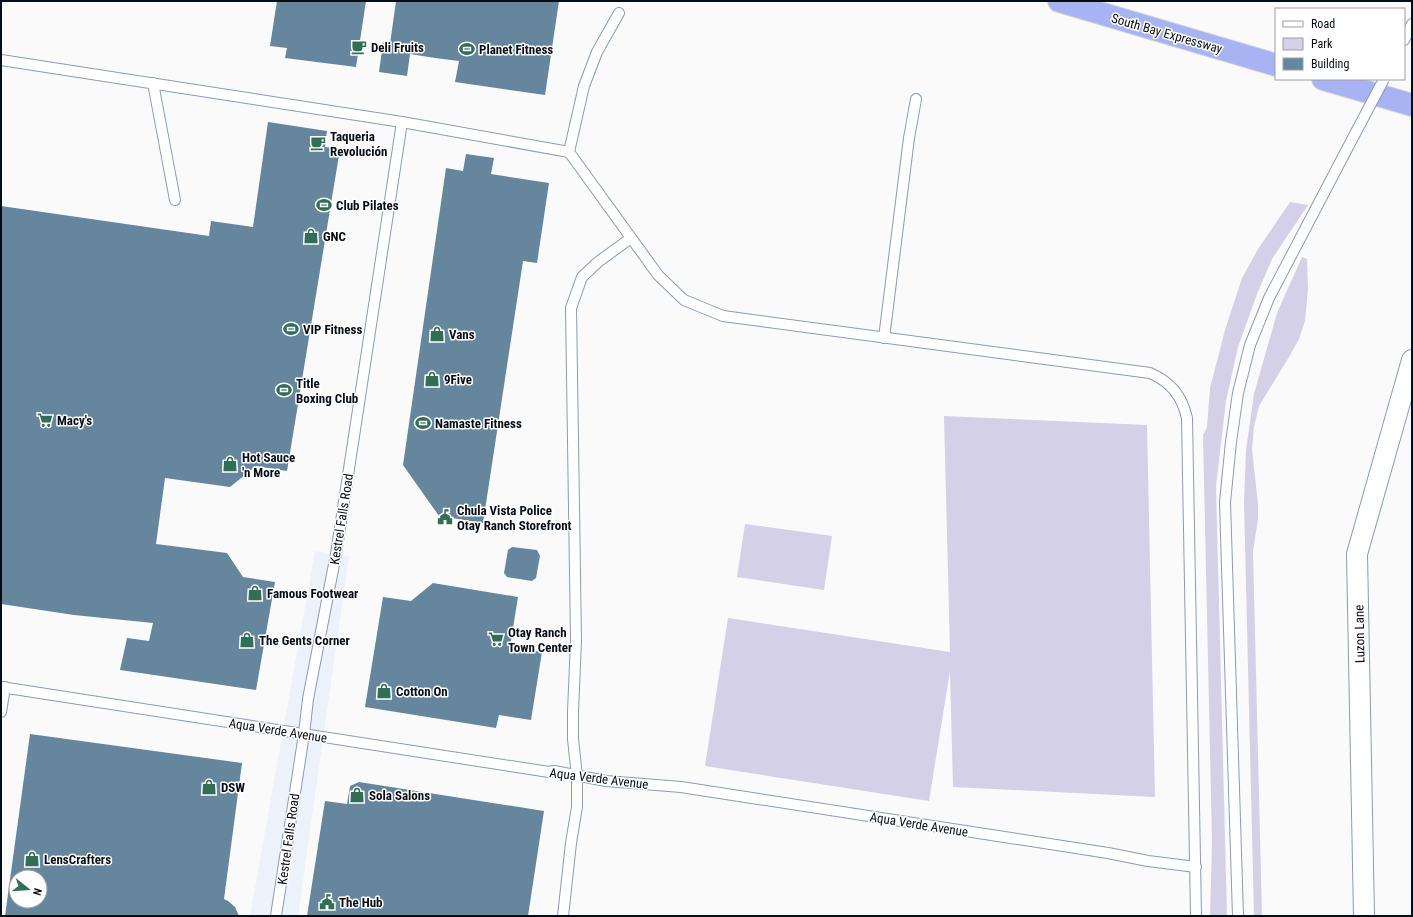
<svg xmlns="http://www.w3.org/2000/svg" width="1413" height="917" font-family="'Roboto Condensed',sans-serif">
<rect width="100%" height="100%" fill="#fafafa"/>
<polygon fill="#edf2fa" points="315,551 349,556 298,916 250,916"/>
<g fill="#d4d0e8">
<polygon points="1290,202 1308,205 1272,259 1257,294 1238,347 1226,401 1216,486 1227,916 1210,916 1212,842 1203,435 1207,427 1210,388 1225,330 1242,278 1258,249"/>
<polygon points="1302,257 1307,259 1308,289 1305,321 1299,339 1289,357 1259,406 1254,427 1252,449 1258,504 1258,519 1253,551 1262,916 1254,916 1244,502 1246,450 1254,394 1277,313"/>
<polygon points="944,416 1147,425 1155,797 953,787 950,671 929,801 705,766 728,618 950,652"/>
<polygon points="745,524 832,536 824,590 737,577"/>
</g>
<g fill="#65869d" fill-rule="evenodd">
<polygon points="277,1 366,1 356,67 285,58 287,48 270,46"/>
<polygon points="396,1 559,1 545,95 455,82 459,61 435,58 410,54 407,76 379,72 383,43 390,44"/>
<polygon points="268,122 327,131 325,147 340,149 287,471 256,466 230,487 165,478 156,544 227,553 243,577 275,582 256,690 120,670 127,638 149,641 153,623 74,615 1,604 1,206 209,236 211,221 253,227"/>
<polygon points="466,154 494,158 491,174 549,183 537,263 523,261 483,523 439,516 403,465 446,168 463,171"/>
<polygon points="512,547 537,550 540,556 536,578 532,581 507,577 504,573 508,550"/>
<polygon points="433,583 518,597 510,647 542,652 531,720 499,715 496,728 365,707 383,597 411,601"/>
<path d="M 30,734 L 242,763 L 224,899 L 228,901 L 235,907 L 239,916 L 5,916 ZM 16,877 L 40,877 L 40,901 L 16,901 Z"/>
<polygon points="359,782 544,811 528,916 307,916 325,801 347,804 350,786"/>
</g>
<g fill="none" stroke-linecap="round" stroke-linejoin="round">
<g stroke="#889cba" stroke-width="12">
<g id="service">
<polyline points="1404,40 1412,24"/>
<path d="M 1,60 L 402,122 L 569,152 L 658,275 L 684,300 L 723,316 L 1150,373 C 1171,382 1182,396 1187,418 L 1196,916"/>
<polyline points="153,83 175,200"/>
<polyline points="569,152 584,86 597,52 619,13"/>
<polyline points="884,338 909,138 916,99"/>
<polyline points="1,687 549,772 554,771 606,781 681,787 1108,853 1148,861 1196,867"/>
<polyline points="1,712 5,687"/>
<polyline points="276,916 304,734 308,699 336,554 402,122"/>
<polyline points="563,916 571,843 577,807 577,776 573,739 573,712 576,640 571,308 582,277 598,262 631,238"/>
<polyline points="1238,916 1225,502 1231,442 1238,393 1250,345 1269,298 1347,149"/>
</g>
</g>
<g stroke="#889cba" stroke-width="22">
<polyline id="minor" points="1364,916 1357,554 1412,360"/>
</g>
<g stroke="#d7d8da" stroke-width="24">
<g id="motorway">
<polyline points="1059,1 1276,65"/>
<polyline points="1323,79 1412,105"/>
</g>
</g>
<use href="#service" stroke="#fff" stroke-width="10"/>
<use href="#minor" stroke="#fff" stroke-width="20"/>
<use href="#motorway" stroke="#a8b3f3" stroke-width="22"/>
<g stroke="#889cba" stroke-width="12" stroke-linecap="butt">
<polyline id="service-bridge" points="1347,149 1384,79"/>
</g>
<use href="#service-bridge" stroke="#fff" stroke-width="10"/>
</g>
<defs>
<g id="cafe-bare" transform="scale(1.2)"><path d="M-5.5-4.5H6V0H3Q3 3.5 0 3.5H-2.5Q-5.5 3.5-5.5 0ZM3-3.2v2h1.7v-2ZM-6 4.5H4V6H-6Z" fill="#326d56" stroke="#fff" stroke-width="2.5" paint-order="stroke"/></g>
<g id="stadium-bare" transform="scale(1.2)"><path d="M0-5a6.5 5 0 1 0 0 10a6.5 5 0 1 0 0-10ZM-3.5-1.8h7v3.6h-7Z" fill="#326d56" stroke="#fff" stroke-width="2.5" paint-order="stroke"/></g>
<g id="shop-bare" transform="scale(1.2)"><path d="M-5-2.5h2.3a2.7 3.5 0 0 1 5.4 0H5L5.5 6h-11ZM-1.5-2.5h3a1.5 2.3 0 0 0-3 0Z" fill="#326d56" stroke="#fff" stroke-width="2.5" paint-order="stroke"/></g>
<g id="supermarket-bare" transform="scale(1.2)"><path d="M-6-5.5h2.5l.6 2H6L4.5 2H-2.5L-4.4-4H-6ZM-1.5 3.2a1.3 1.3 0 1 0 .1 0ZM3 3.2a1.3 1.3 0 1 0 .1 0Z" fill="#326d56" stroke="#fff" stroke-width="2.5" paint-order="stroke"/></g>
<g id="civic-bare" transform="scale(1.2)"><path d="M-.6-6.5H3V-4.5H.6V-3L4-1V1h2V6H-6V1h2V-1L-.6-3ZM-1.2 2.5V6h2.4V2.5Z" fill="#326d56" stroke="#fff" stroke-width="2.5" paint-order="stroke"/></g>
</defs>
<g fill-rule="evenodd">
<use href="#cafe-bare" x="359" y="47"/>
<use href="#stadium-bare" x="467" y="49"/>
<use href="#cafe-bare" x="318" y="143"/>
<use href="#stadium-bare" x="324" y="205"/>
<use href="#shop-bare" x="311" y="236"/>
<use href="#stadium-bare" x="291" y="329"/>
<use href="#shop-bare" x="437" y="334"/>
<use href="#shop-bare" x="432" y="379"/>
<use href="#stadium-bare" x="284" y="390"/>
<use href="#supermarket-bare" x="45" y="420"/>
<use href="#stadium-bare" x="423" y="423"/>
<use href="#shop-bare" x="230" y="464"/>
<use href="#civic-bare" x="445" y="517"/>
<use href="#shop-bare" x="255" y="593"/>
<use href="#supermarket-bare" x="496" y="639"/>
<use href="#shop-bare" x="247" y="640"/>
<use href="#shop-bare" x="384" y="691"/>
<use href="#shop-bare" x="209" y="787"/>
<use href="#shop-bare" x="357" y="795"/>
<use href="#shop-bare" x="32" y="859"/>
<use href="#civic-bare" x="327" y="902"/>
</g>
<g text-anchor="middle" stroke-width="3" stroke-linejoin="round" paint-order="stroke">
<g font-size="13" fill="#060d17" stroke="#fff">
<text transform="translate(1167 33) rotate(16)" y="5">South Bay Expressway</text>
<text transform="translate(341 519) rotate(-81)" y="5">Kestrel Falls Road</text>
<text transform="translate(1359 634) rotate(-91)" y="5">Luzon Lane</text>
<text transform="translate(278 730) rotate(9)" y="5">Aqua Verde Avenue</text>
<text transform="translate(599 778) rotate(7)" y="5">Aqua Verde Avenue</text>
<text transform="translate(919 824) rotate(9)" y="5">Aqua Verde Avenue</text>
<text transform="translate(288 839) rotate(-82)" y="5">Kestrel Falls Road</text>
</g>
<g font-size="13" font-weight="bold" fill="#060d17" stroke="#fff" text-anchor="start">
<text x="371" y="52">Deli Fruits</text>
<text x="479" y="54">Planet Fitness</text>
<text x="330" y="141">Taqueria<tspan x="330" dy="15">Revolución</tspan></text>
<text x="336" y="210">Club Pilates</text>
<text x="323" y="241">GNC</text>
<text x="303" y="334">VIP Fitness</text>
<text x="449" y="339">Vans</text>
<text x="444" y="384">9Five</text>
<text x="296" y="388">Title<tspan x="296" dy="15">Boxing Club</tspan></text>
<text x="57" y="425">Macy's</text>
<text x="435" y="428">Namaste Fitness</text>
<text x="242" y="462">Hot Sauce<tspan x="242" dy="15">'n More</tspan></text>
<text x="457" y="515">Chula Vista Police<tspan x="457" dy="15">Otay Ranch Storefront</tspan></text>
<text x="267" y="598">Famous Footwear</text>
<text x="508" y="637">Otay Ranch<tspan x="508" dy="15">Town Center</tspan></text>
<text x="259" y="645">The Gents Corner</text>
<text x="396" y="696">Cotton On</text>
<text x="221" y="792">DSW</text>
<text x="369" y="800">Sola Salons</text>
<text x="44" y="864">LensCrafters</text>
<text x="339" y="907">The Hub</text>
</g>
</g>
<rect width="1413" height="917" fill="none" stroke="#060d17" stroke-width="4"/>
<rect x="1275" y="8" width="130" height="72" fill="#ffffff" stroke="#9b9ea2"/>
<rect x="1283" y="21" width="20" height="6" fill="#ffffff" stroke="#9b9ea2"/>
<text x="1311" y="28" font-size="12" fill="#060d17">Road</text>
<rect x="1283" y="38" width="20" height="12" fill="#d4d0e8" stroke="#9b9ea2"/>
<text x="1311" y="48" font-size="12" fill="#060d17">Park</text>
<rect x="1283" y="58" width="20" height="12" fill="#65869d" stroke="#9b9ea2"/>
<text x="1311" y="68" font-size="12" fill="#060d17">Building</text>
<g transform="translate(28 889) rotate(107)"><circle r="19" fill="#ffffff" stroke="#9b9ea2"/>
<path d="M0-3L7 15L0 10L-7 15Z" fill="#326d56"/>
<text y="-6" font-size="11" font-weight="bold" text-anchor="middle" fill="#060d17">N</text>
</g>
</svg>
